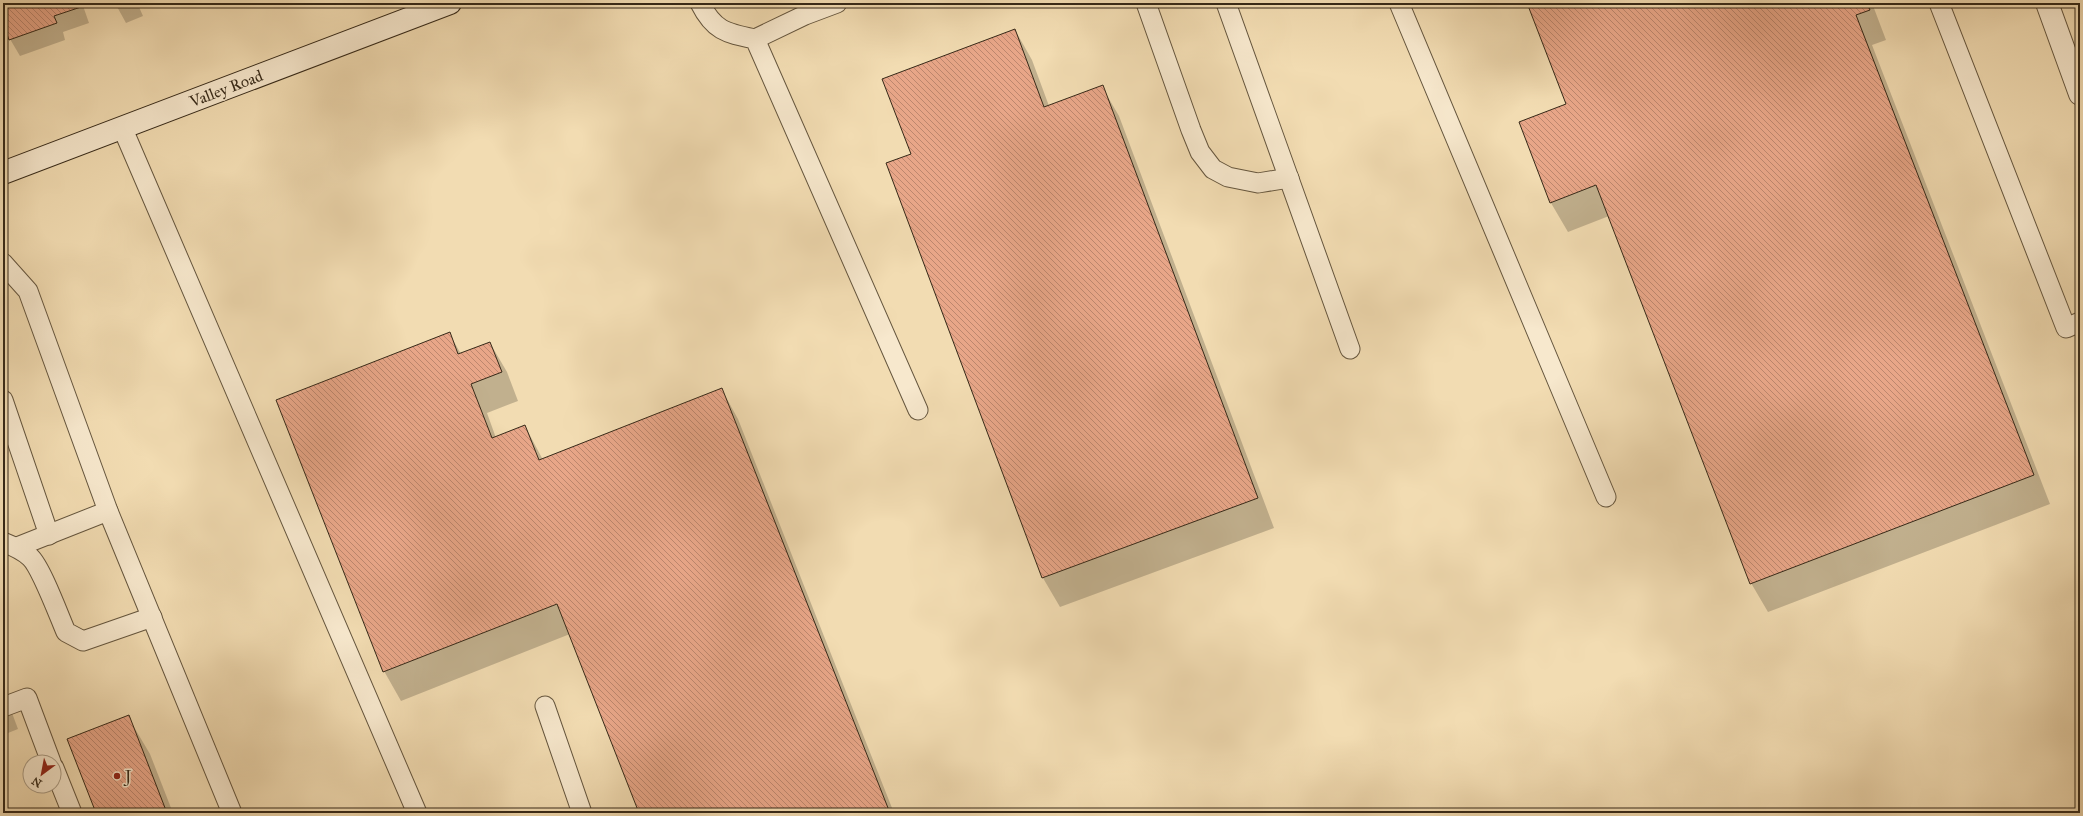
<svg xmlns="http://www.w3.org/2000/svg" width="2083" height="816" font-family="'IM FELL Great Primer',serif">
<defs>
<pattern id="building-back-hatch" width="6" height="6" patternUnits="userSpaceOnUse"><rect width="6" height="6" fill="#e8a688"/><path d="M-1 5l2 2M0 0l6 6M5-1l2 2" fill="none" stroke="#bd876e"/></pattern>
</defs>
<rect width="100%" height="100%" fill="#f2dcb2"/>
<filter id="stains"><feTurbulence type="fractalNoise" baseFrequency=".005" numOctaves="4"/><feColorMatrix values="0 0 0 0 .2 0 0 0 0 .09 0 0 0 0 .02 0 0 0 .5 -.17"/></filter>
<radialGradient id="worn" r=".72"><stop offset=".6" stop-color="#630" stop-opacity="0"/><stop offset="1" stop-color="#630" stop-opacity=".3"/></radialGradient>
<g fill="#0003">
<polygon points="3,3 82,3 89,23 63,32 65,40 20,56 10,39 3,19"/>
<polygon points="115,3 149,3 139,7 143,16 126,23"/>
<polygon points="1528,3 1872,3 1886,40 1872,45 2050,504 1768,612 1751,583 1609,216 1568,232 1551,203 1520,122 1567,104"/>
<polygon points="1015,30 1032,60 1049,106 1102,87 1119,116 1274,528 1060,607 1043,578 888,163 912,155"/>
<polygon points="449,333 461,354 490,343 507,372 518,401 487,413 496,438 525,426 543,460 722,390 738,419 894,813 640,813 570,634 401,701 384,671"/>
<polygon points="3,689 18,729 3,735"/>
<polygon points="128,717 150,754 173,813 97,813"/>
</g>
<g fill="url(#building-back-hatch)" stroke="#362918">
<polygon points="3,3 79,3 81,7 54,16 57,23 9,40 3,22"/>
<polygon points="1527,3 1867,3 1870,10 1856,15 2034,475 1750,584 1596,185 1550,203 1519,122 1566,104"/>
<polygon points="1015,29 1044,107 1103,85 1258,498 1042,578 886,163 911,154 882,79"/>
<polygon points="450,332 458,354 490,342 502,372 471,384 492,438 525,425 539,460 722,388 890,813 639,813 557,604 383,672 276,400"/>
<polygon points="129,715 167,813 96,813 67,739"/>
</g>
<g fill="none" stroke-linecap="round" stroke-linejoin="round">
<g stroke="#65563e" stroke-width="21">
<g id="lane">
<path d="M 700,3 C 714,31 726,33 755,39 L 918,410"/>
<polyline points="1146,3 1191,130 1200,152 1213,169 1228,177 1258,183 1289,178"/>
<polyline points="1226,3 1350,349"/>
<polyline points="1399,3 1606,497"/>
<polyline points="1939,3 2066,328 2080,322"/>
<polyline points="755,39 805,15 837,3"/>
<polyline points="122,127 417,813"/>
<polyline points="3,263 28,291 108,511 232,813"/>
<polyline points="3,400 49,535"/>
<path d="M 3,542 C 13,546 22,550 30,557 C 41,567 59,616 66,632 L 83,641 L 152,617"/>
<polyline points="17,547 108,511"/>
<polyline points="545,706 582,813"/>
<polyline points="3,707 27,698 51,762"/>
<polyline points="54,768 72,813"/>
</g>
</g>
<g stroke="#65563e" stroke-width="24">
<polyline id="street" points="2047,3 2080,94"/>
</g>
<g stroke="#362918" stroke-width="24">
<polyline id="secondary" points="3,173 450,3"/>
</g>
<use href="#lane" stroke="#f7e8cd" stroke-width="19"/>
<use href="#street" stroke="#f7e8cd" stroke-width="22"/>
<use href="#secondary" stroke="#f7e8cd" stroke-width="22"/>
</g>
<circle fill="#8f2418" stroke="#f7e8cd" stroke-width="1.5" cx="117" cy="776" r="4"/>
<g text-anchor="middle" stroke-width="3" stroke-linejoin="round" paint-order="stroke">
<g font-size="16" fill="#362918" stroke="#f7e8cd">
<text transform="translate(226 88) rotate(-21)" y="6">Valley Road</text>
</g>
<g font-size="16" fill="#362918" stroke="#f7e8cd" text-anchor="start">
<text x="125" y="782">J</text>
</g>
</g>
<rect width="2083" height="816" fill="none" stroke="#f2dcb2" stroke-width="16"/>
<rect x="4" y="4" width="2075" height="808" fill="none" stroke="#362918" stroke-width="2"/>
<rect x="8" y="8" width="2067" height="800" fill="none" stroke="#362918"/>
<g transform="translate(42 774) rotate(212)"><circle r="19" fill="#f7e8cd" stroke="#aa9c85"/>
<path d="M0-3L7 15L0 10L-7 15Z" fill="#8f2418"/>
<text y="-6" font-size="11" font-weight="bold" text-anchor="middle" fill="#362918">N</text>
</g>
<rect width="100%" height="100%" filter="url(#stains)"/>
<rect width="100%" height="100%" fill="url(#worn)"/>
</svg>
